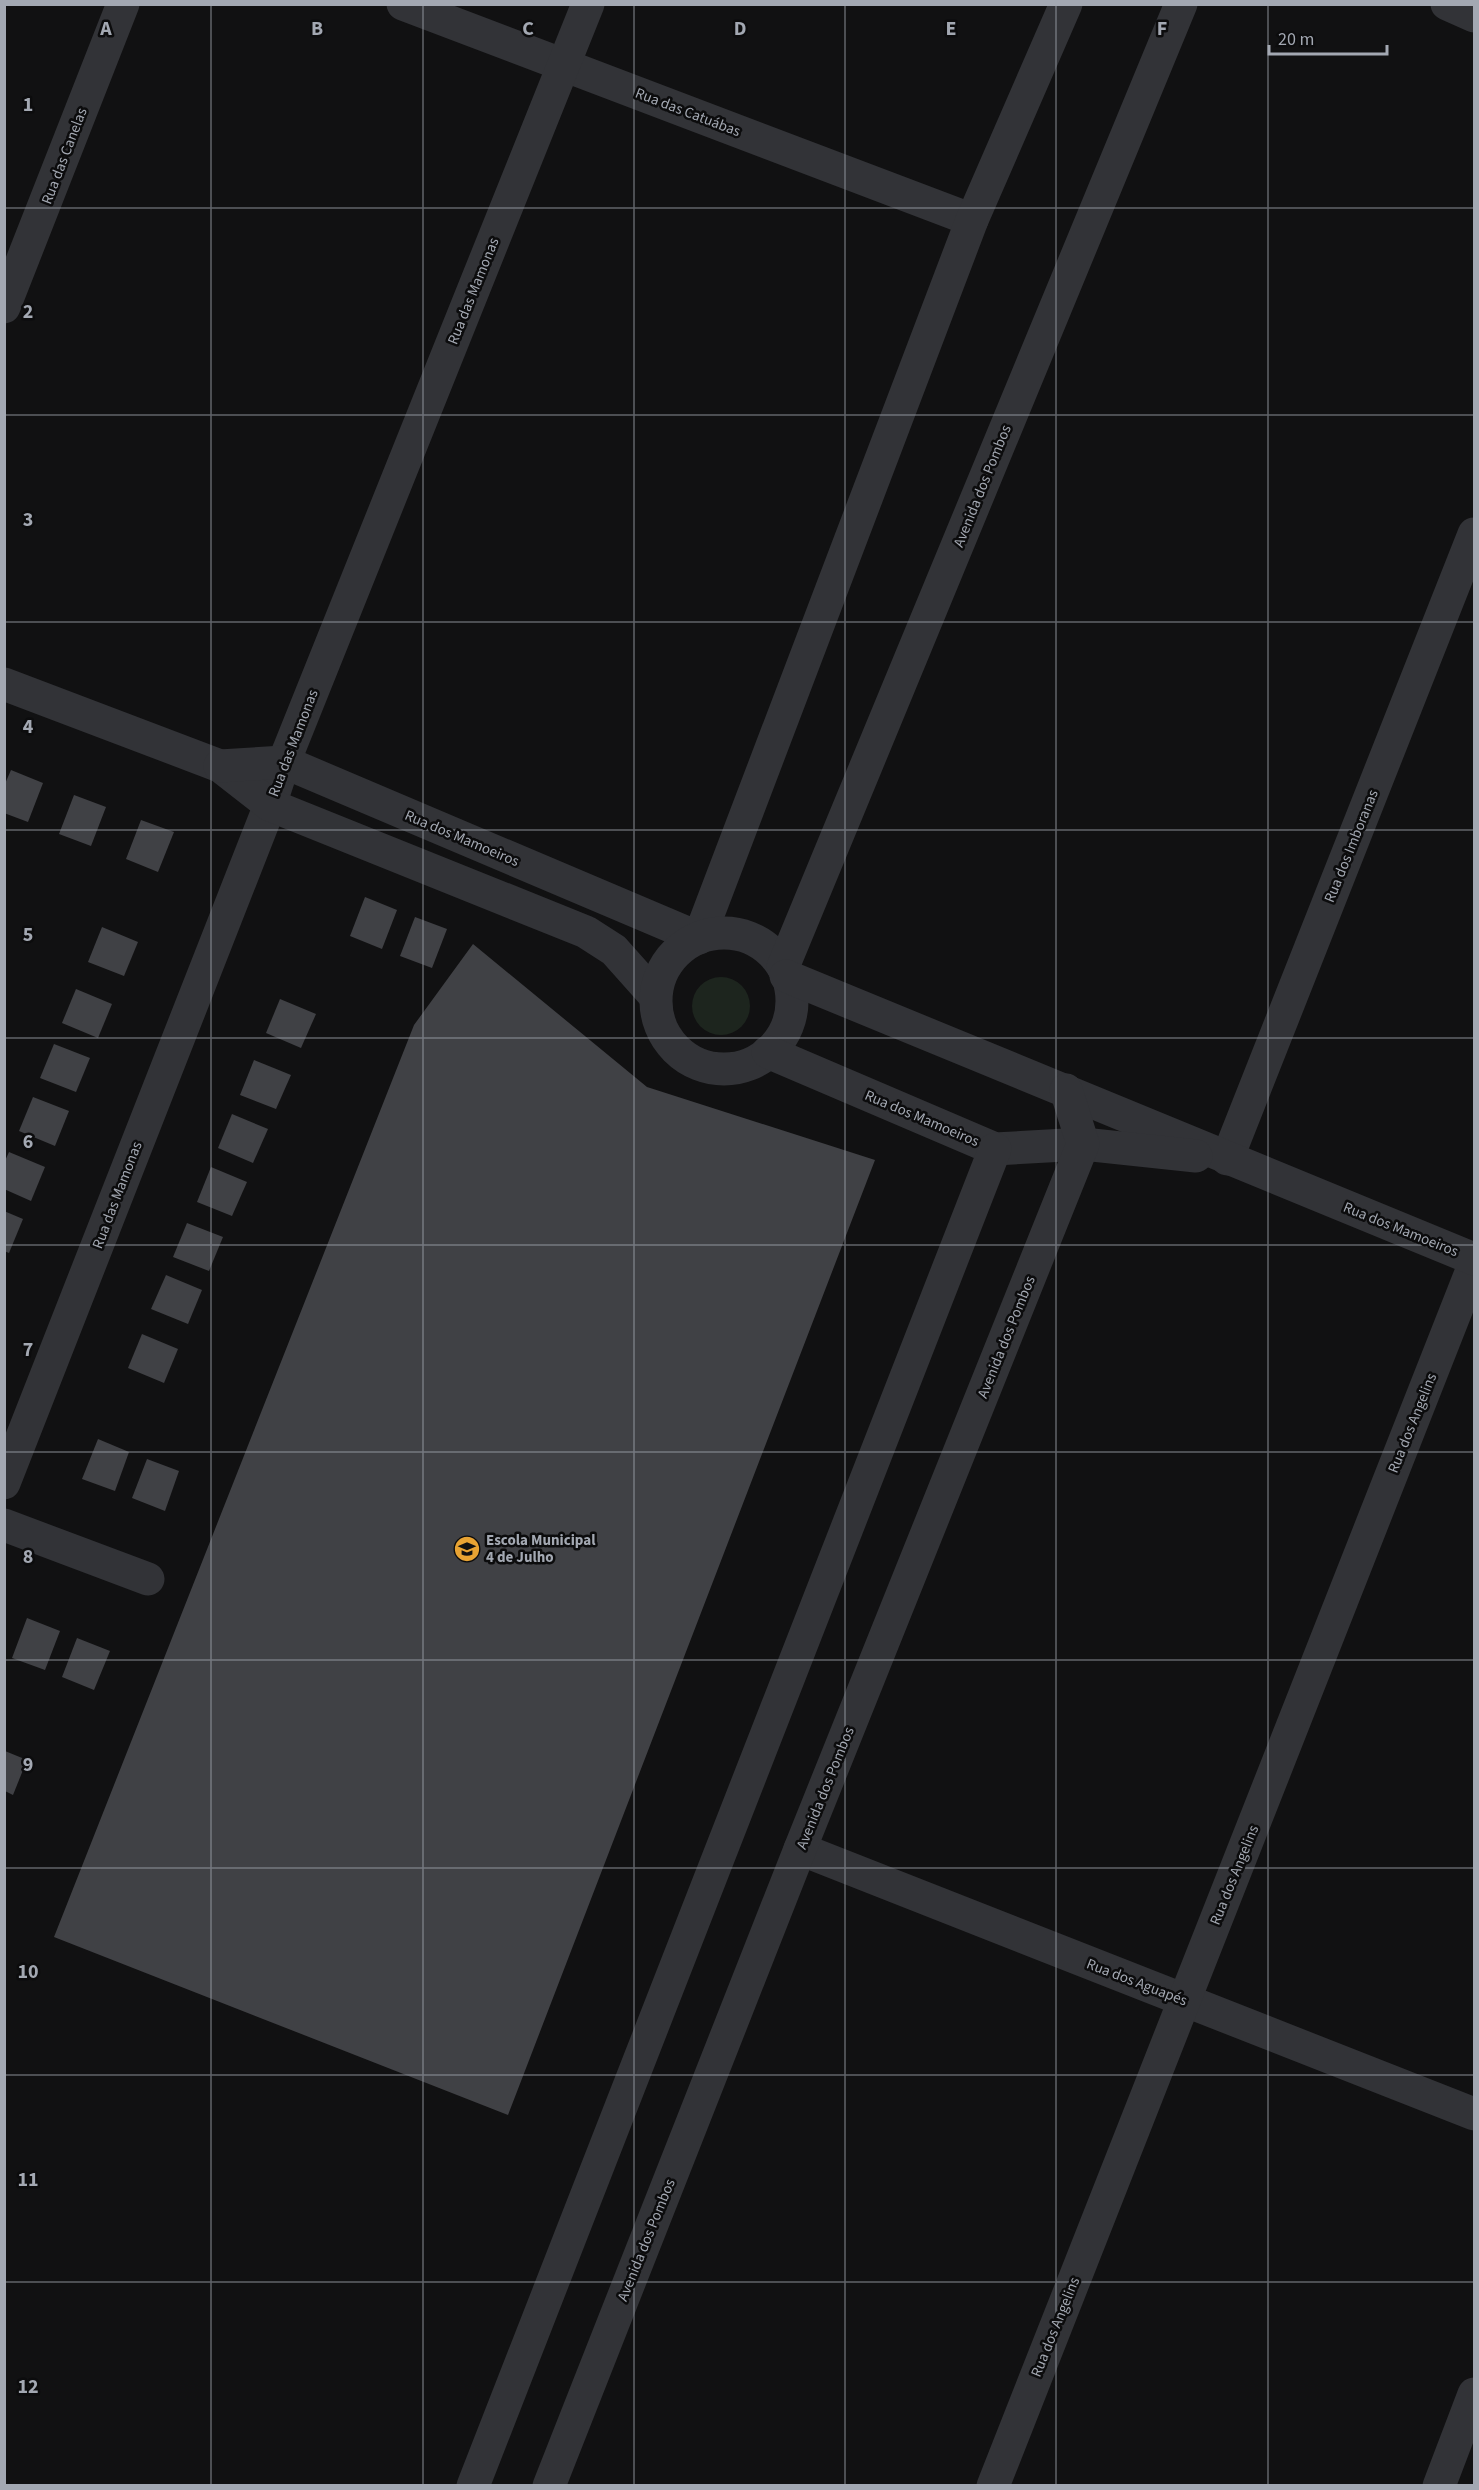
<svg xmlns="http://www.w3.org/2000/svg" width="1479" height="2490" font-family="'Source Sans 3',sans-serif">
<rect width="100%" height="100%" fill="#111112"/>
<circle fill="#1d251e" cx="721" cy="1006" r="29"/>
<g fill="#404145">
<polygon points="11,770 43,783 28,822 4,813 4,786"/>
<polygon points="74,795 106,807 91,846 59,834"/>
<polygon points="141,820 174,832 158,872 126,859"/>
<polygon points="365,897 397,910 382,949 350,936"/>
<polygon points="415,917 447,929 432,968 400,956"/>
<polygon points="102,927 138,942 124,976 88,962"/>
<polygon points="473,944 647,1087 875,1160 508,2115 54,1937 414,1025"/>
<polygon points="76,989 112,1004 98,1038 62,1023"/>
<polygon points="280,999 316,1014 301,1048 266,1033"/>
<polygon points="54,1044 90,1058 76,1092 40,1078"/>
<polygon points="254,1060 291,1075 276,1109 240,1095"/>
<polygon points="33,1097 69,1111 55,1146 19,1131"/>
<polygon points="232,1114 268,1129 253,1163 218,1148"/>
<polygon points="9,1152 45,1167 31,1201 4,1189 4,1163"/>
<polygon points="211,1167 247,1182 232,1216 197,1202"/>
<polygon points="4,1211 23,1219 9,1253 4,1251"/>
<polygon points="187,1223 223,1237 209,1271 173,1257"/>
<polygon points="166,1275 202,1290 188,1324 151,1309"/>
<polygon points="142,1334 178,1349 164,1383 128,1368"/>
<polygon points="98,1439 129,1452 115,1491 82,1479"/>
<polygon points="147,1459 179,1471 165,1511 132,1498"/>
<polygon points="27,1618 60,1631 45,1670 12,1658"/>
<polygon points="77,1638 110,1651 94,1690 62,1677"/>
<polygon points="5,1751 27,1760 13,1795 5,1791"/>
</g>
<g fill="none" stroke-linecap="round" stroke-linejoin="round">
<g stroke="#323337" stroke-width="33">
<polyline points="403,4 972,220"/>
<polyline points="1447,4 1474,16"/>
<polyline points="4,307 123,4"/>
<polyline points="1227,1159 1474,534"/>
<polyline points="4,1483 270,805 284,762 588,4"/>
<polyline points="4,1525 148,1579"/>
<polyline points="800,1849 1474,2114"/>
<polyline points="993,2486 1474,1265"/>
<polyline points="1439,2486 1474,2394"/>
</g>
<g stroke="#323337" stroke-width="33">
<polyline points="4,684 220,766 270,805 586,932 614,950 655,996"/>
<polyline points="220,766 284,762 699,938 972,220 1066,4"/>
<circle cx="724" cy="1001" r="68"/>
<polyline points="783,967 1181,4"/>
<polyline points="786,976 1474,1259"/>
<polyline points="768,1052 995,1149 1083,1144 1196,1156"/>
<polyline points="473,2486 995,1149"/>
<polyline points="549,2486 800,1849 1083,1144 1066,1090"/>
</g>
</g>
<path fill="none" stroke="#a3a8b2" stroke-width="1.5" stroke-opacity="0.55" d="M 211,4 L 211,2486M 423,4 L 423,2486M 634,4 L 634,2486M 845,4 L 845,2486M 1056,4 L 1056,2486M 1268,4 L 1268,2486M 4,208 L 1474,208M 4,415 L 1474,415M 4,622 L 1474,622M 4,830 L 1474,830M 4,1038 L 1474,1038M 4,1245 L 1474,1245M 4,1452 L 1474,1452M 4,1660 L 1474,1660M 4,1868 L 1474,1868M 4,2075 L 1474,2075M 4,2282 L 1474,2282"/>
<defs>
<g id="school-disc" transform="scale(1.35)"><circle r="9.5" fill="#e8a333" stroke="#0c0c0d"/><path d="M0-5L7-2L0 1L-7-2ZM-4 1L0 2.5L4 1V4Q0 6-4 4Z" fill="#111"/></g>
</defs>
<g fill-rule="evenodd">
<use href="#school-disc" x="467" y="1549"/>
</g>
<g text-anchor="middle" stroke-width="5" stroke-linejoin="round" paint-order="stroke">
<g font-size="15" fill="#a3a8b2" stroke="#0c0c0d">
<text transform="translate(688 112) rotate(21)" y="5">Rua das Catuábas</text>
<text transform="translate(64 156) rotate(-69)" y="5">Rua das Canelas</text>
<text transform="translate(473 291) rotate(-68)" y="5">Rua das Mamonas</text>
<text transform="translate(982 486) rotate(-68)" y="5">Avenida dos Pombos</text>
<text transform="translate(293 743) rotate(-69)" y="5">Rua das Mamonas</text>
<text transform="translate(462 838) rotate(23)" y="5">Rua dos Mamoeiros</text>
<text transform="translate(1351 846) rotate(-68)" y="5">Rua dos Imboranas</text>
<text transform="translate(922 1118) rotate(23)" y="5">Rua dos Mamoeiros</text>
<text transform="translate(117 1195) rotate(-69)" y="5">Rua das Mamonas</text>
<text transform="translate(1401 1229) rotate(22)" y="5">Rua dos Mamoeiros</text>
<text transform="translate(1006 1337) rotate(-68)" y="5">Avenida dos Pombos</text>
<text transform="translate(1412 1423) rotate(-68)" y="5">Rua dos Angelins</text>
<text transform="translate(825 1788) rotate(-68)" y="5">Avenida dos Pombos</text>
<text transform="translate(1234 1875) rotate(-68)" y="5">Rua dos Angelins</text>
<text transform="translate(1137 1982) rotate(21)" y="5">Rua dos Aguapés</text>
<text transform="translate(646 2240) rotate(-68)" y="5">Avenida dos Pombos</text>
<text transform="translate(1055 2327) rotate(-68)" y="5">Rua dos Angelins</text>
</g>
<g font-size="15" font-weight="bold" fill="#a3a8b2" stroke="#0c0c0d" text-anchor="start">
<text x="486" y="1545">Escola Municipal<tspan x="486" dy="17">4 de Julho</tspan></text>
</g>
</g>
<g font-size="20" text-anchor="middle" font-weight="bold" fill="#a3a8b2" stroke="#0c0c0d" stroke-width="5" stroke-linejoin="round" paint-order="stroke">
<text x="106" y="35">A</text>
<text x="317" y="35">B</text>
<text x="528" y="35">C</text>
<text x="740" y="35">D</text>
<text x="951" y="35">E</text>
<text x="1162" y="35">F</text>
<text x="28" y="111">1</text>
<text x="28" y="318">2</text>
<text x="28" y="526">3</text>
<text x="28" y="733">4</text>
<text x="28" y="941">5</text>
<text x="28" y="1148">6</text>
<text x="28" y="1356">7</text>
<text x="28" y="1563">8</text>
<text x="28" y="1771">9</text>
<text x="28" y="1978">10</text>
<text x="28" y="2186">11</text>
<text x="28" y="2393">12</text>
</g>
<rect width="1479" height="2490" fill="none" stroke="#a3a8b2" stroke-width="12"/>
<path d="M1269 45v9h118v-9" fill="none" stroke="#a3a8b2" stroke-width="3"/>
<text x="1278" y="45" font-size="18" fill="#a3a8b2" stroke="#0c0c0d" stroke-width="4.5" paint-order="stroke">20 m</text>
</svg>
